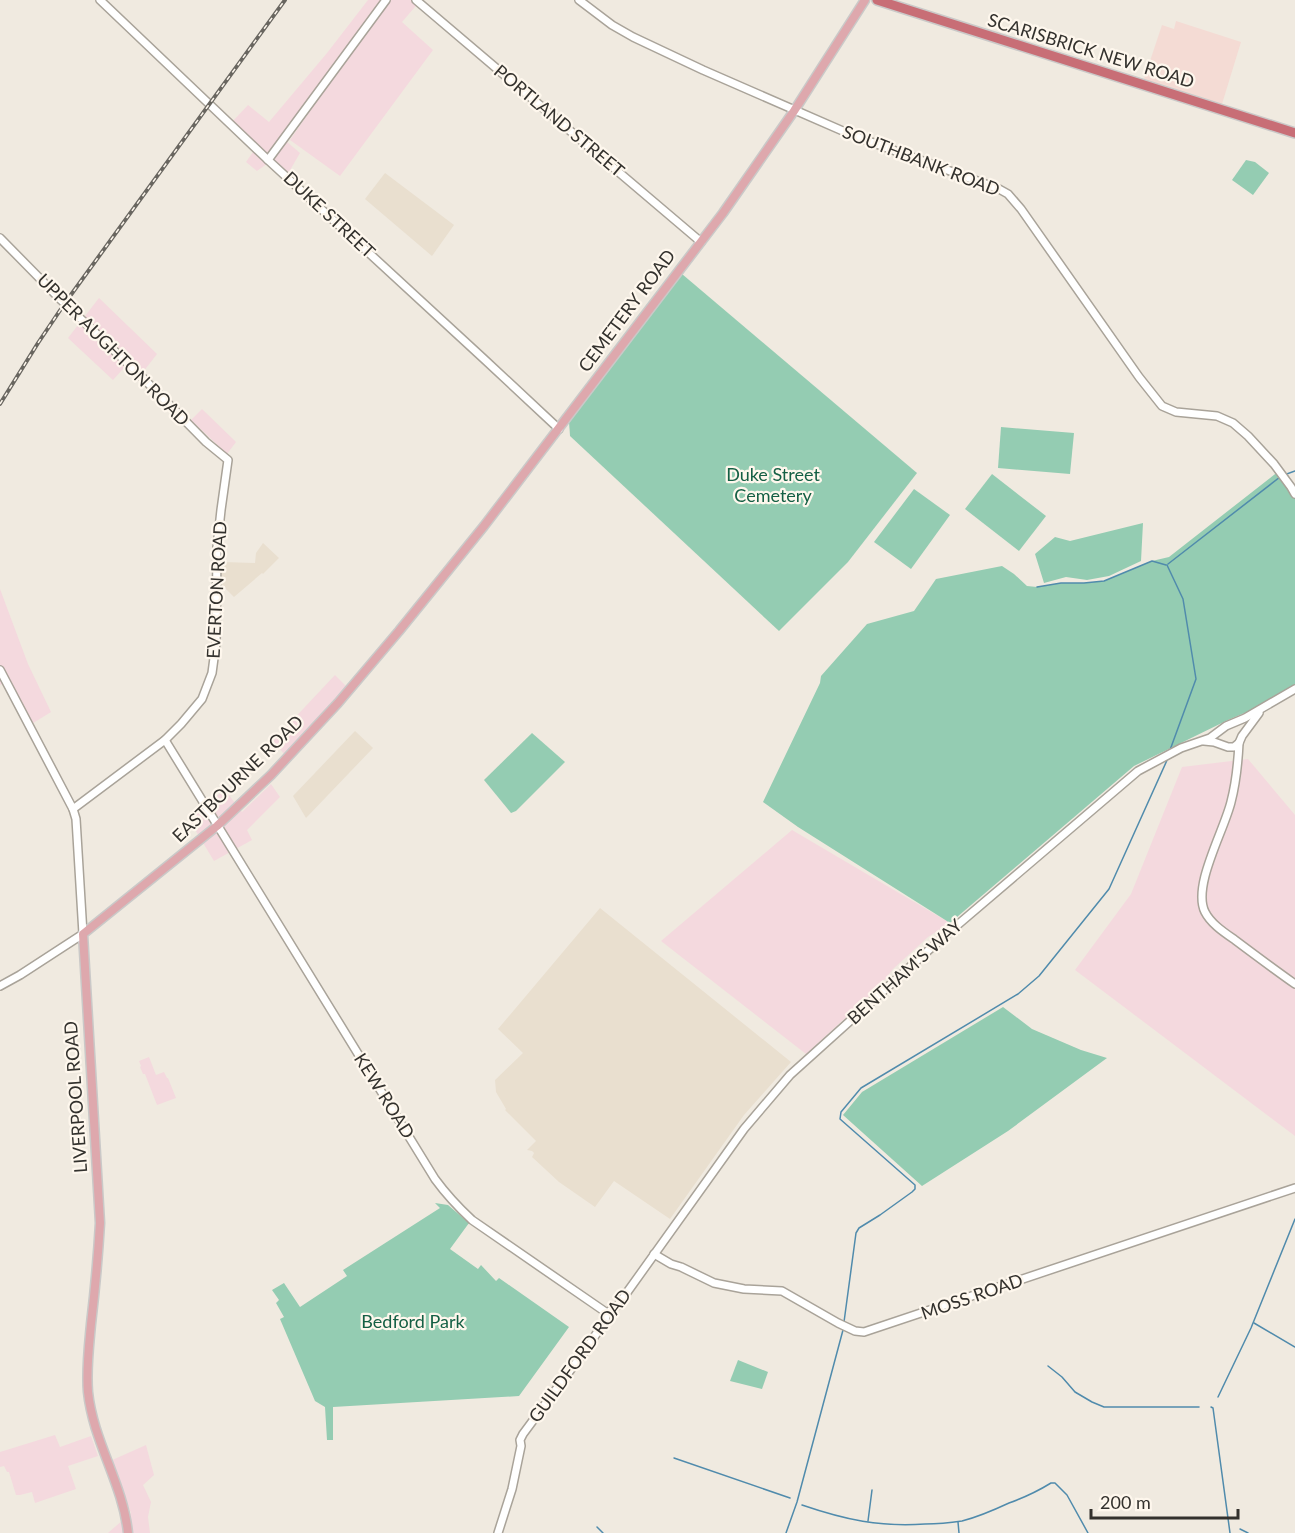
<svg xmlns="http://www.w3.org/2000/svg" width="1295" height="1533" font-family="Lato,sans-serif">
<rect width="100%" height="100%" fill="#f0eae0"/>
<g fill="#f4d9de">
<polygon points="368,0 421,0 402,22 433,50 340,176 290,140 363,34 357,32 286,141 300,153 289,172 268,163 257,171 246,162 258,145 232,122 248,105 269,122 327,53"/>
<polygon points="99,298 157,354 143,372 130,361 113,380 68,338"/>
<polygon points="202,409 236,442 227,454 191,420"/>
<polygon points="0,589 28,664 51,712 30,725 8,681 0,685"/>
<polygon points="335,675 346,686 338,700 285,755 273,741"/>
<polygon points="1248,759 1295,815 1295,1136 1075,970 1131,894 1182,767"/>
<polygon points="271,784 280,797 247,830 252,840 214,861 188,818 225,790 242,812"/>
<polygon points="792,830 950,923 928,937 893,969 879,987 806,1054 661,941"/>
<polygon points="149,1057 156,1075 164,1072 167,1078 168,1078 176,1098 157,1105 145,1074 143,1074 140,1067 141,1066 139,1061"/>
<polygon points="55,1435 60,1447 91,1436 98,1456 68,1466 76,1489 35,1503 32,1492 20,1495 16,1495 9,1472 7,1472 4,1466 0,1467 0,1452"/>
<polygon points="146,1445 154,1475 143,1485 151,1502 148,1517 150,1533 108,1533 131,1513 110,1461"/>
</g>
<g fill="#e9dfcf">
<polygon points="385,173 454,225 432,256 365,199"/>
<polygon points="263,543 279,558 263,574 262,573 234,597 221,584 222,562 255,563 256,553"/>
<polygon points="355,731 373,748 306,818 293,796"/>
<polygon points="600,908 791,1062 744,1115 670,1219 614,1181 595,1207 559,1182 532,1157 534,1153 532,1151 527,1150 536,1141 505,1110 506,1109 496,1092 495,1080 523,1053 498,1029"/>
</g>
<polygon fill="#f4dbd4" points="1176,21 1241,42 1222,104 1144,79 1162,25 1174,29"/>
<g fill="#94ccb2">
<polygon points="1246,160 1255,162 1269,173 1253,195 1232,180"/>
<polygon points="682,274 917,473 848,562 779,631 570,436 569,421"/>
<polygon points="1001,427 1074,433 1070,474 998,468"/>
<polygon points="1279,471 1295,497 1295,687 1249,711 1228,720 1134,766 950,923 798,827 763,802 820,683 821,676 867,624 914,611 936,579 1002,566 1014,574 1027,586 1037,587 1061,583 1084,583 1104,581 1152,561 1169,557"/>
<polygon points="992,474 1046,516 1019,551 965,509"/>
<polygon points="914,489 950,515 911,569 874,542"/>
<polygon points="1143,523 1141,561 1109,576 1087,580 1066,577 1044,583 1035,554 1055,537 1070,541"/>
<polygon points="532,733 565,762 516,811 511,813 484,780"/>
<polygon points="1003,1007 1032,1029 1081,1050 1107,1058 1008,1131 922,1186 843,1115 862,1092"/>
<polygon points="435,1203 448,1205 469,1223 450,1249 478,1269 481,1265 496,1281 499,1278 569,1327 519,1396 333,1407 333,1440 327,1440 325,1407 315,1401 280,1319 284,1317 276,1303 279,1300 272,1290 284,1283 300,1307 347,1276 343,1270 440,1208"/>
<polygon points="738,1360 768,1372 762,1389 730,1381"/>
</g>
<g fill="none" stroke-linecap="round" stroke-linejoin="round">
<g stroke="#508bac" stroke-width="1.5">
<polyline points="1284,475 1295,471"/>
<polyline points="1168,564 1280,477"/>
<polyline points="1167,565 1183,599 1196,679 1170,750"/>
<polyline points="1037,587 1061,583 1084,583 1104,581 1152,561 1166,565"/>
<polyline points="844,1322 856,1233 859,1228 880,1215 912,1192 915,1189 915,1185 840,1119 841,1112 861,1088 1018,994 1039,976 1109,889 1168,758"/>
<polyline points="1254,1323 1295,1347"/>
<polyline points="1048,1366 1062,1377 1075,1392 1092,1402 1104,1407 1199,1407"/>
<polyline points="1218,1397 1251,1328 1295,1219"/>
<polyline points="1211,1407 1213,1408 1230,1533"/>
<polyline points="674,1458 790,1498"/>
<path d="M 802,1505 C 846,1520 879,1527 925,1524 C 937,1524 949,1523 962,1521 C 978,1517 994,1510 1009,1503 C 1023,1498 1038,1491 1051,1483 L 1055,1483 L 1067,1495 L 1088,1533"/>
<polyline points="868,1521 872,1490"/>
<polyline points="958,1522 959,1533"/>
<polyline points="597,1527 603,1533"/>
<polyline points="1240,1529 1248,1533"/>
<polyline points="786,1533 797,1502 843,1330"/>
</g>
<g stroke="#a9a399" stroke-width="10">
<g id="secondary">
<polyline points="100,0 268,160 484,359 559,429"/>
<polyline points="416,0 701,242"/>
<polyline points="579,0 612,25 633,37 703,70 852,135 999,189 1008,194 1021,209 1139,377 1162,406 1176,412 1217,416 1233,423 1248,436 1274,464 1291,487 1295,494"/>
<polyline points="268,160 386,0"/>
<polyline points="0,238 61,300 142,377 206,442 228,460 221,510 217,547 216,643 212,673 202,699 181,724 165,740 73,809"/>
<polyline points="0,670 73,809 76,819 83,934 20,975 0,986"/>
<path d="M 165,740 L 435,1179 C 446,1194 458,1207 472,1220 L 607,1313"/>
<polyline points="1204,741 1214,742 1228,747 1234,747 1239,743 1242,736 1259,713"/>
<path d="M 1239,743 C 1238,763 1236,783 1231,802 C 1224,831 1192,886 1205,912 C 1211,924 1225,933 1235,940 C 1255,955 1275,970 1295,984"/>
<polyline points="654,1254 671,1264 681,1267 714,1283 744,1289 782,1291 838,1323 855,1331 864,1332 1295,1188"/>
<polyline points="498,1533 512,1489 521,1446 520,1440 523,1434 586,1349 605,1321 607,1313 618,1305 744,1129 790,1075 941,939 1138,771 1181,748 1210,738 1226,726 1245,718 1295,689"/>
</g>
</g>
<g stroke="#cac9c8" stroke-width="11">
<path id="primary" d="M 128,1533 C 123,1484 93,1441 88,1392 C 86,1370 89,1346 91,1324 C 95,1290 98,1257 100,1223 L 83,934 L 217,826 L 271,775 L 338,703 L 399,631 L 484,526 L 723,213 L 794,111 L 865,0"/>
</g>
<g stroke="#cac9c8" stroke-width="12">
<polyline id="highway" points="877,0 1295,133"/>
</g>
<use href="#secondary" stroke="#fff" stroke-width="7"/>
<use href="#primary" stroke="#dea8ad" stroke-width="8"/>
<use href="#highway" stroke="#c86e76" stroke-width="9"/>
<g stroke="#696660" stroke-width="4">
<polyline id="rail" points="0,404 38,343 65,303 285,0"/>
</g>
<use href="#rail" stroke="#fef7ed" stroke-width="1.5" stroke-dasharray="4.5" stroke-linecap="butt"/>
</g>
<g text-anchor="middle" stroke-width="4.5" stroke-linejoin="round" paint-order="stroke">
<g font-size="18" fill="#33312d" stroke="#fef7ed">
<text transform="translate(1091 51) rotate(17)" y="6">SCARISBRICK NEW ROAD</text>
<text transform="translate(559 121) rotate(40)" y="6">PORTLAND STREET</text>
<text transform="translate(921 161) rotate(21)" y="6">SOUTHBANK ROAD</text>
<text transform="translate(329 215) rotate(43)" y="6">DUKE STREET</text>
<text transform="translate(627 311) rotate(-53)" y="6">CEMETERY ROAD</text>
<text transform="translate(113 350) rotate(45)" y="6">UPPER AUGHTON ROAD</text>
<text transform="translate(217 590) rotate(-87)" y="6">EVERTON ROAD</text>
<text transform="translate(238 779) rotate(-44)" y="6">EASTBOURNE ROAD</text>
<text transform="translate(905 972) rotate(-42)" y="6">BENTHAM'S WAY</text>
<text transform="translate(384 1096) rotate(58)" y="6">KEW ROAD</text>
<text transform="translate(76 1097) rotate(-94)" y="6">LIVERPOOL ROAD</text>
<text transform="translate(972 1297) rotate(-19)" y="6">MOSS ROAD</text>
<text transform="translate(580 1356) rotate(-54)" y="6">GUILDFORD ROAD</text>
</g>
<g font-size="18" fill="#145f44" stroke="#fef7ed">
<text x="773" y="481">Duke Street<tspan x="773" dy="21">Cemetery</tspan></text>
<text x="413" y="1328">Bedford Park</text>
</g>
</g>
<path d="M1091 1509v9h147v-9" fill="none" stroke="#33312d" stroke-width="3"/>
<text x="1100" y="1509" font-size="18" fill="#33312d" stroke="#fef7ed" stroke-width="4.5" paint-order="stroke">200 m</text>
</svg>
